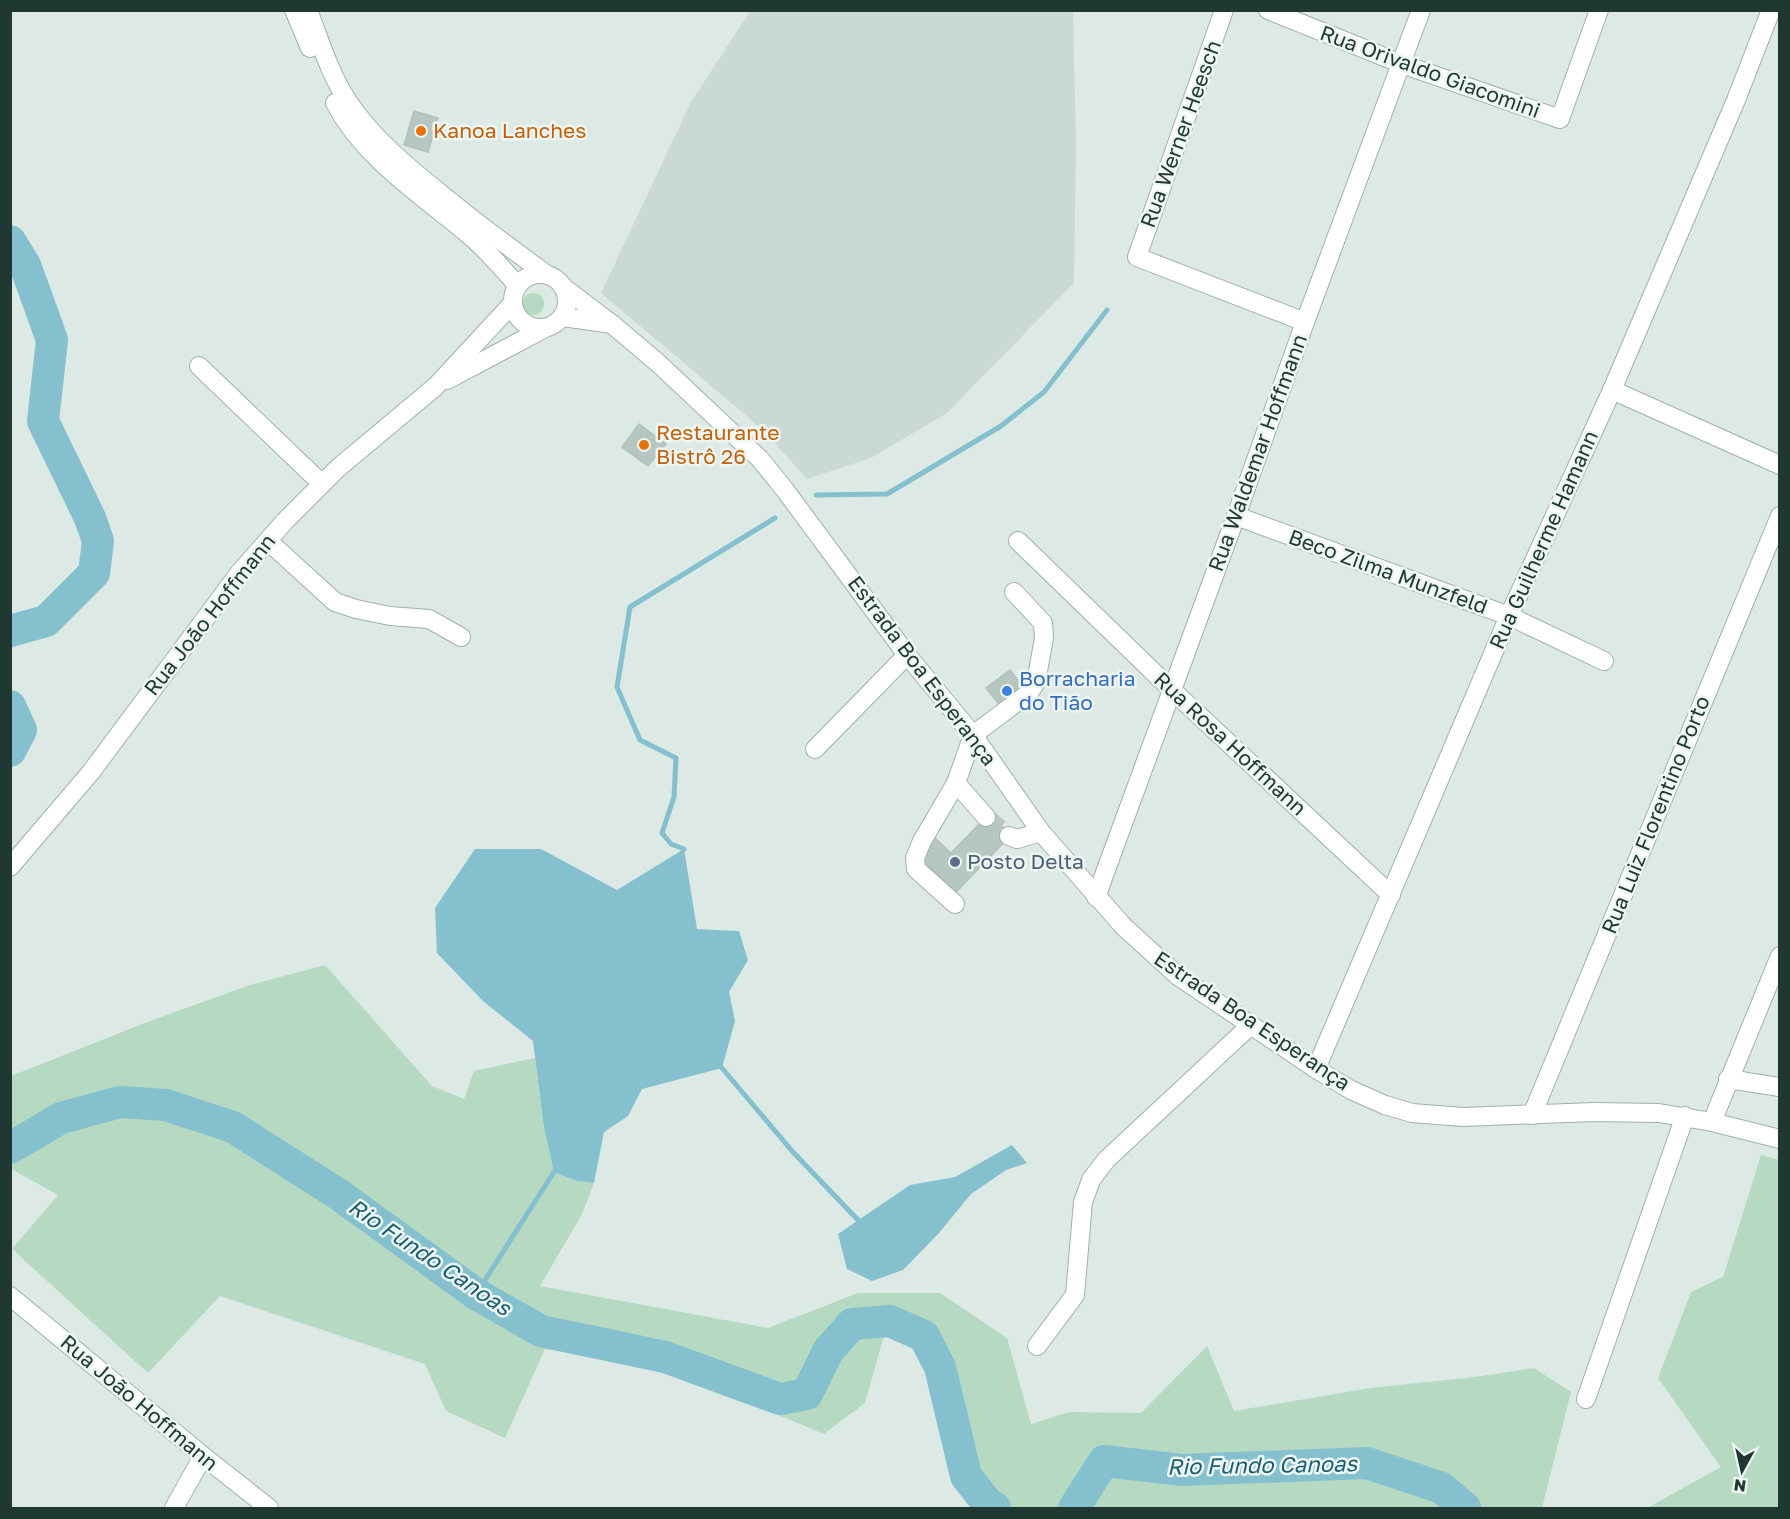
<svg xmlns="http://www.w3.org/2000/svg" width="1790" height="1519" font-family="'Golos Text',sans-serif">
<rect width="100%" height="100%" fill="#dde9e4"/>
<polygon fill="#cbd9d3" points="751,10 1073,11 1076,141 1074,283 947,413 871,458 807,479 761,428 601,293 691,102"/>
<g fill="#b6dac1">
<circle cx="533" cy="304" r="11"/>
<polygon points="325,965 432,1086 464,1099 474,1071 535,1058 544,1128 554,1172 577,1181 594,1183 581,1216 540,1286 768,1328 858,1293 940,1293 1007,1338 1031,1424 1069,1412 1141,1413 1207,1346 1234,1411 1370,1388 1475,1377 1534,1368 1571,1392 1542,1508 1004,1508 966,1476 940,1367 924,1336 890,1321 883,1339 865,1403 824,1434 662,1367 545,1349 505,1438 446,1411 425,1364 220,1296 148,1373 12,1249 58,1195 11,1169 11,1076 150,1021 250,985"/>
<polygon points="1761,1155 1779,1160 1779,1508 1647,1508 1721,1467 1658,1378 1691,1292 1723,1277"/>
</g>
<g fill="#85c0ce">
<polygon points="475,849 541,849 617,890 684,849 697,929 739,931 748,960 729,992 735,1021 722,1068 642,1089 628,1116 604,1132 594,1183 577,1181 554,1172 544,1128 533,1041 483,1001 437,953 435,908"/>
<polygon points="1012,1145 1027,1163 1006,1170 971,1194 939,1233 903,1270 872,1281 847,1269 838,1234 910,1185 955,1177"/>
</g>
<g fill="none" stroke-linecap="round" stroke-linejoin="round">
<g stroke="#85c0ce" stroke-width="5">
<polyline points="816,495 887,494 1001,426 1044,392 1107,310"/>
<polyline points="684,849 671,844 662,833 674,797 676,758 640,740 617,687 630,607 775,518"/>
<polyline points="722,1068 792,1151 858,1220"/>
<polyline points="476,1294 554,1172"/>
</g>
<g stroke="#85c0ce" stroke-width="32">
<polyline points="10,241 25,265 52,340 43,421 90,518 98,541 94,573 46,621 10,631"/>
<polyline points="10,706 21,730 10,751"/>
<polyline points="10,1148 61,1118 120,1102 166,1105 233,1127 338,1194 476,1294 541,1331 665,1357 780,1399 807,1394 828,1351 852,1324 890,1321 924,1336 940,1367 966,1476 988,1504 995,1508"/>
<polyline points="1074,1508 1104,1461 1182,1470 1367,1463 1442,1488 1465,1508"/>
</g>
</g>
<g fill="#b6c6c0" stroke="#b0c2bb" stroke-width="1.5">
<polygon points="414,111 438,118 428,152 404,145"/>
<polygon points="639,424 666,444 648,466 622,447"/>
<polygon points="1010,670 1028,693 1005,712 986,688"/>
<polygon points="989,814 1011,835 956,892 918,856 935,838 951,853"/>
</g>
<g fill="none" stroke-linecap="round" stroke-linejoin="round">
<polyline stroke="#b7c6c0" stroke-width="18" stroke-dasharray="18 9" stroke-linecap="butt" points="986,817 1009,836"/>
<g stroke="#a0b0ab" stroke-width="20">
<g id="minor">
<polyline points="294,10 310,48"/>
<path d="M 308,10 C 320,41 330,75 349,103 C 373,138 407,167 440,193 C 474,221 510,248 546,274"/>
<polyline points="1224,10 1137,257 1305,322"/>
<polyline points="1268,10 1402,64 1560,119 1599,10"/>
<path d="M 335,103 C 364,159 423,196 469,235 C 487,250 502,268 517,285"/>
<circle cx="540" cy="301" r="27"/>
<polyline points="563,287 613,325 658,363 760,459 785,490 907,655 973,735 1041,832 1123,926 1178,976 1316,1069 1351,1090 1385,1105 1412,1113 1463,1117 1593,1112 1659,1113 1712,1122 1780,1139"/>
<polyline points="563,317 612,324"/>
<polyline points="199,366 322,484"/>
<polyline points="447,380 545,328"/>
<polyline points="1612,390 1780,465"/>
<polyline points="1236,516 1509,616 1604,661"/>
<polyline points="268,541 335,602 356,609 390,616 429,619 461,637"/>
<polyline points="1018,541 1172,690 1391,895"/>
<polyline points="815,749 907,655"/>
<polyline points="956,783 986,817"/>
<polyline points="1009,836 1017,839 1041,832"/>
<polyline points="10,867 91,772 240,572 285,521 338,468 435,387 512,304"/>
<polyline points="1096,897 1236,516 1305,322 1421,10"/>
<polyline points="955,904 916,869 915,858 922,841 956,783 973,735 1029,693 1036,682 1044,638 1043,623 1014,592"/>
<polyline points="1316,1069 1509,616 1612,390 1736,100 1771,10"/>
<polyline points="1728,1079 1780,1087"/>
<polyline points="1532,1115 1780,516"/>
<polyline points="1712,1122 1780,956"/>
<polyline points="10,1296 203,1456 269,1508"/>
<polyline points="1037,1346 1075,1295 1083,1202 1091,1180 1106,1160 1251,1025"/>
<polyline points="1586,1399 1685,1116"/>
<polyline points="174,1508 203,1456"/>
</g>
</g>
<use href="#minor" stroke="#fff" stroke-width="18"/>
</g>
<g fill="#e8710a" stroke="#edf6f2" stroke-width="2">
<circle cx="421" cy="131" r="6"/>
<circle cx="644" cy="445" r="6"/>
</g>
<circle fill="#3f7fe0" stroke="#edf6f2" stroke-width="2" cx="1007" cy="691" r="6"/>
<circle fill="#5c6f8a" stroke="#edf6f2" stroke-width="2" cx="955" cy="862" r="6"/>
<g text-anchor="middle" stroke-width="5" stroke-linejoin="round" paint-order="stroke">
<g font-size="21" fill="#1f3832" stroke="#edf6f2">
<text transform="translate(1430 72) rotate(20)" y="7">Rua Orivaldo Giacomini</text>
<text transform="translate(1181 134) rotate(-70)" y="7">Rua Werner Heesch</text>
<text transform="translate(1258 453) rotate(-70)" y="7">Rua Waldemar Hoffmann</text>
<text transform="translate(1544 540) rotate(-66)" y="7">Rua Guilherme Hamann</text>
<text transform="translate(1388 572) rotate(20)" y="7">Beco Zilma Munzfeld</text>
<text transform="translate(210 615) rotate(-52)" y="7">Rua João Hoffmann</text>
<text transform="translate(922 671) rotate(53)" y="7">Estrada Boa Esperança</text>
<text transform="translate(1230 744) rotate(43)" y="7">Rua Rosa Hoffmann</text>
<text transform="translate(1656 815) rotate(-68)" y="7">Rua Luiz Florentino Porto</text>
<text transform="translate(1252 1021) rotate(34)" y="7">Estrada Boa Esperança</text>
<text transform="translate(139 1403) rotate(40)" y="7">Rua João Hoffmann</text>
</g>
<g font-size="21" fill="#c56008" stroke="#edf6f2" text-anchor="start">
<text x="433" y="138">Kanoa Lanches</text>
<text x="656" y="440">Restaurante<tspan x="656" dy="24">Bistrô 26</tspan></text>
</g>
<g font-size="21" fill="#366cbe" stroke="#edf6f2" text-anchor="start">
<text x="1019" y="686">Borracharia<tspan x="1019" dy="24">do Tião</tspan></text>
</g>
<g font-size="21" fill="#4e5e75" stroke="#edf6f2" text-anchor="start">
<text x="967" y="869">Posto Delta</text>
</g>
<g font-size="22" font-style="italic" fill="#1b6072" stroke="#edf6f2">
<text transform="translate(430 1257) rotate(34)" y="8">Rio Fundo Canoas</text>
<text transform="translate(1262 1465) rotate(-1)" y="8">Rio Fundo Canoas</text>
</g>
</g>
<rect width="1790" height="1519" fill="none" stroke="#1f3832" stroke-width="24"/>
<g transform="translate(1742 1471) rotate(188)" stroke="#edf6f2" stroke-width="4.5" paint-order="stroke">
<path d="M0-4.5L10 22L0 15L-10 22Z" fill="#1f3832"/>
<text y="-9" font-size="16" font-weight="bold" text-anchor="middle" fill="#1f3832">N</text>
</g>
</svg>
